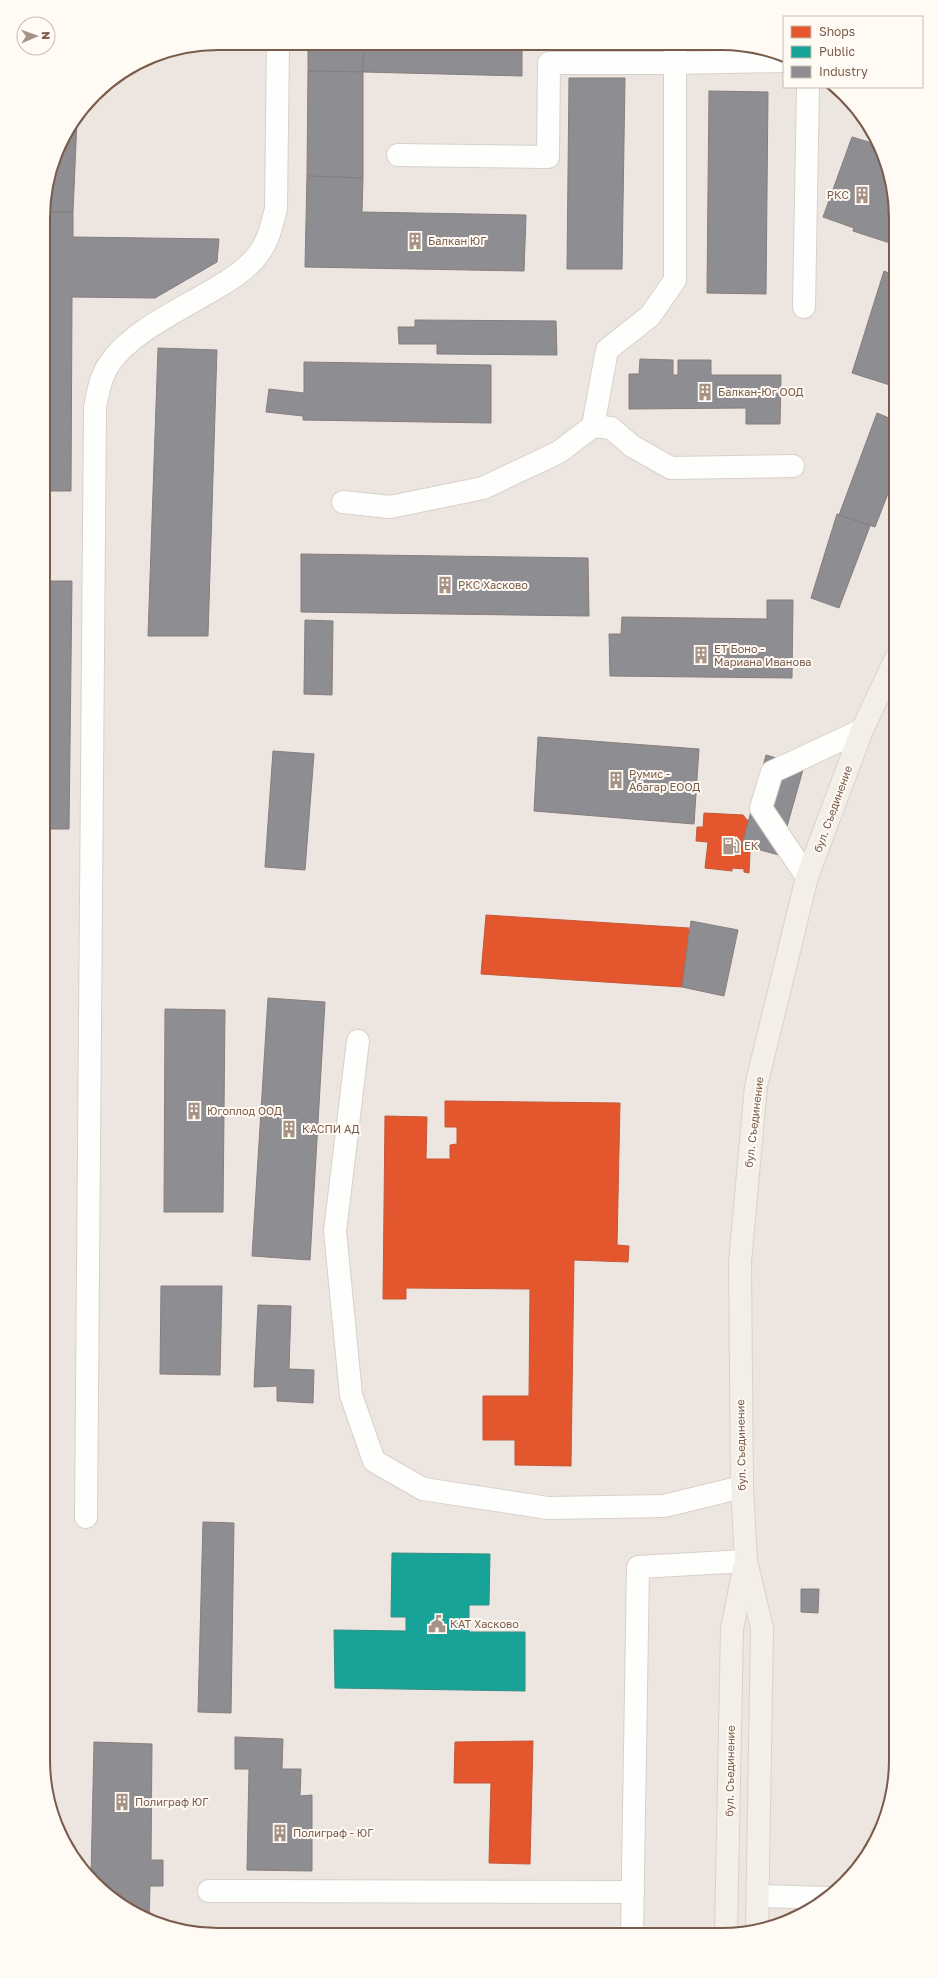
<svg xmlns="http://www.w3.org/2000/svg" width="939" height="1978" font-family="'Golos Text',sans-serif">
<rect width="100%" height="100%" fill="#f9f5f0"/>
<polygon fill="#ede5e0" points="218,43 755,46 784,56 784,87 837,87 872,130 890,172 896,218 896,1772 883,1827 853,1875 818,1906 767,1929 721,1935 184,1932 141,1917 102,1891 67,1848 49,1806 43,1760 43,206 61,140 102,87 151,56"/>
<g fill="#e4572e" stroke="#c45837">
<polygon points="704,813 743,815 762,838 750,851 749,873 744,872 744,869 732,868 732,871 705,868 708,842 696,841 697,827 703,827"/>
<polygon points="486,915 689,928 682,987 481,974"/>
<polygon points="445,1101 620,1103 617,1245 629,1246 628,1262 574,1260 571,1466 515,1465 515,1440 483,1440 483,1396 529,1396 530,1289 406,1288 406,1299 383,1299 385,1116 427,1117 426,1159 450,1159 450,1145 457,1144 457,1127 445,1127"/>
<polygon points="533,1741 530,1864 489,1863 491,1783 454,1783 455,1742"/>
</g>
<polygon fill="#17a398" stroke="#358e82" points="392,1553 490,1554 489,1605 469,1605 469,1632 525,1632 525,1691 335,1688 334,1630 406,1631 406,1617 391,1617"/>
<g fill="#8d8d92" stroke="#877e7d">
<polygon points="308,44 364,44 363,72 308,71"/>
<polygon points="364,44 522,45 522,76 363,72"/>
<polygon points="308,71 363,72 363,178 307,176"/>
<polygon points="569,78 625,78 622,269 567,269"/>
<polygon points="709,91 768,92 766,294 707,293"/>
<polygon points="77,120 73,212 43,212 61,140"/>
<polygon points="852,137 879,145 890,172 896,218 896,245 853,231 854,228 823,217"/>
<polygon points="307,176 363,178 362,212 526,215 524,271 305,267"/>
<polygon points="43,212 73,212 73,237 219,239 217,262 155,298 72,297 71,491 43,491"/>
<polygon points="884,271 896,276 896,387 852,373"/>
<polygon points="415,320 556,321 557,355 437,354 437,344 399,344 398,327 415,327"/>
<polygon points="158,348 217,350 208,636 148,636"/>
<polygon points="640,359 673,360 673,375 678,375 678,360 711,360 711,375 781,375 780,424 746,424 746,408 629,409 629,374 639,374"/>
<polygon points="304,362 491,365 491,423 303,420 303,416 266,412 269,389 304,393"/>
<polygon points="877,413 896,421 896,473 875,527 839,515"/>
<polygon points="837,514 870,526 839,608 811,598"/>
<polygon points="301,554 588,558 589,616 301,612"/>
<polygon points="43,581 72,581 69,829 43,829"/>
<polygon points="767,600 793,600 792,678 610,676 609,634 621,634 622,617 767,619"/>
<polygon points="305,620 333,621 332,695 304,694"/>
<polygon points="538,737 699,749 694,824 534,811"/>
<polygon points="273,751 314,754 305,870 265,867"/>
<polygon points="766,755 804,766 779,855 742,845"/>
<polygon points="691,921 738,930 724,996 682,987"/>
<polygon points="268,998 325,1002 310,1260 252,1256"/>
<polygon points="165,1009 225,1010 223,1212 164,1212"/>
<polygon points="161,1286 222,1286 220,1375 160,1374"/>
<polygon points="258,1305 291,1306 289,1369 314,1370 313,1403 277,1401 277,1386 254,1387"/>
<polygon points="203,1522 234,1523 231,1713 198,1712"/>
<polygon points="801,1589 819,1589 818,1613 801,1612"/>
<polygon points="235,1737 283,1739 282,1769 301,1769 300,1796 312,1795 312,1871 247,1870 249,1769 235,1769"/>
<polygon points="94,1742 152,1744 151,1860 163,1860 163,1886 150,1886 149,1920 141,1917 102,1891 91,1877"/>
</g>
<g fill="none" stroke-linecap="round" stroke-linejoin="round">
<g stroke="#d7d1cb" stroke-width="24">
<g id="minor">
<polyline points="398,155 548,157 549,63 674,63 784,61"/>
<polyline points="804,307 808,87"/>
<polyline points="593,426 611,428 632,446 671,468 793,466"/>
<polyline points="343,502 390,507 483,488 559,452 593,426 607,350 650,316 675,280 675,46"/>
<polyline points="807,877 761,808 772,772 862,730"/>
<polyline points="358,1041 335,1231 351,1395 374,1461 423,1489 548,1508 664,1506 742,1487"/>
<path d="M 86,1517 L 95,407 C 98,393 100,378 108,366 C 129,332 182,309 216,288 C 232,279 249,268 260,252 C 269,239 272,224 276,209 L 278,43"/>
<polyline points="209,1891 633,1892"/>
<polyline points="758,1896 827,1898"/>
<polyline points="632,1934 638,1567 746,1561"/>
</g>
</g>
<g stroke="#dad1cc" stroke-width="24">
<g id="major">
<polyline points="757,1930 762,1628 746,1561 742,1487 740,1262 756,1086 807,877 862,730 896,658"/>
<polyline points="726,1934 732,1629 744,1568"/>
</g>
</g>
<use href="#minor" stroke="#fefefd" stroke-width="22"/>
<use href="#major" stroke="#f3eee8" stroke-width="22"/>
</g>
<defs>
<g id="building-bare" transform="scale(1.38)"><path d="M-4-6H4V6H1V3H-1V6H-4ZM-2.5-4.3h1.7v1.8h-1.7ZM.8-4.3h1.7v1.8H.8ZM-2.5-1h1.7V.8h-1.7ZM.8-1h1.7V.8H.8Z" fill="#a69286" stroke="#fffaf3" stroke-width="2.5" paint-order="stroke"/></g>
<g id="fuel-bare" transform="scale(1.38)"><path d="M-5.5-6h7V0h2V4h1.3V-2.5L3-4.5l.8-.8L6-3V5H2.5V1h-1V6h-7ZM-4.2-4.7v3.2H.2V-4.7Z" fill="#a69286" stroke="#fffaf3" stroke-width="2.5" paint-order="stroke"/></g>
<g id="civic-bare" transform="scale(1.38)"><path d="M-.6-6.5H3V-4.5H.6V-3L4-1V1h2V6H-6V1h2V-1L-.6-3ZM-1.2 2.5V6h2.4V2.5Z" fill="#a69286" stroke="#fffaf3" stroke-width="2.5" paint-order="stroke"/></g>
</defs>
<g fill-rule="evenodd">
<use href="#building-bare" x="862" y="195"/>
<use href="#building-bare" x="415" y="241"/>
<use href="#building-bare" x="705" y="392"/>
<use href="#building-bare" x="445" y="585"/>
<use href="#building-bare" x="701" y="655"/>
<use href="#building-bare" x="616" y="780"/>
<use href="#fuel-bare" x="731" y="846"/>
<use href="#building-bare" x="194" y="1111"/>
<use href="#building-bare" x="289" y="1129"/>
<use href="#civic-bare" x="437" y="1624"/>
<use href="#building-bare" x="122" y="1802"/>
<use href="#building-bare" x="280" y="1833"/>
</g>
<g text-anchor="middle" stroke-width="4" stroke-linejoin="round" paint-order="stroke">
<g font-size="11" fill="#7a5c4d" stroke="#fffaf3" text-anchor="start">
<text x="849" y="199" text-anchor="end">РКС</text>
<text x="428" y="245">Балкан ЮГ</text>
<text x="718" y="396">Балкан-Юг ООД</text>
<text x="458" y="589">РКС Хасково</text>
<text x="714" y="653">ЕТ Боно -<tspan x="714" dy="13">Мариана Иванова</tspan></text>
<text x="629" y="778">Румис -<tspan x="629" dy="13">Абагар ЕООД</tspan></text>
<text x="744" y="850">ЕК</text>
<text x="207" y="1115">Югоплод ООД</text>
<text x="302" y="1133">КАСПИ АД</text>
<text x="450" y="1628">КАТ Хасково</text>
<text x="135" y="1806">Полиграф ЮГ</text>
<text x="293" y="1837">Полиграф - ЮГ</text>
</g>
<g font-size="11" fill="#7a5c4d" stroke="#fffaf3">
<text transform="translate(833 809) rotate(-70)" y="4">бул. Съединение</text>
<text transform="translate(754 1122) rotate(-83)" y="4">бул. Съединение</text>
<text transform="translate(741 1445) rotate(-91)" y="4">бул. Съединение</text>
<text transform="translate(730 1771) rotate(-89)" y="4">бул. Съединение</text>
</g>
</g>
<path d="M0 0H939V1978H0ZM218 50H721A168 168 0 0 1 889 218V1760A168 168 0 0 1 721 1928H218A168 168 0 0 1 50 1760V218A168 168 0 0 1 218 50Z" fill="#fffaf3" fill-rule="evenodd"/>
<path fill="none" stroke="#7a5c4d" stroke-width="2" d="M218 50H721A168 168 0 0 1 889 218V1760A168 168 0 0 1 721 1928H218A168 168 0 0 1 50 1760V218A168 168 0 0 1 218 50Z"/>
<rect x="783" y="16" width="140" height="72" fill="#fffaf3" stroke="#cabbb1"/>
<rect x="791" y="26" width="20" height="12" fill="#e4572e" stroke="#cabbb1"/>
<text x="819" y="36" font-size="12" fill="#7a5c4d">Shops</text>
<rect x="791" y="46" width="20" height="12" fill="#17a398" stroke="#cabbb1"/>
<text x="819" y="56" font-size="12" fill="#7a5c4d">Public</text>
<rect x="791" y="66" width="20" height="12" fill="#8d8d92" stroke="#cabbb1"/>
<text x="819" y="76" font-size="12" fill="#7a5c4d">Industry</text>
<g transform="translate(36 36) rotate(88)"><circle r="19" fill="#fffaf3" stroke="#cabbb1"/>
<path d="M0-3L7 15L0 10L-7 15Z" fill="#a69286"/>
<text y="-6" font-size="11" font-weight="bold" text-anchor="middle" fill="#7a5c4d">N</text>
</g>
</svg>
